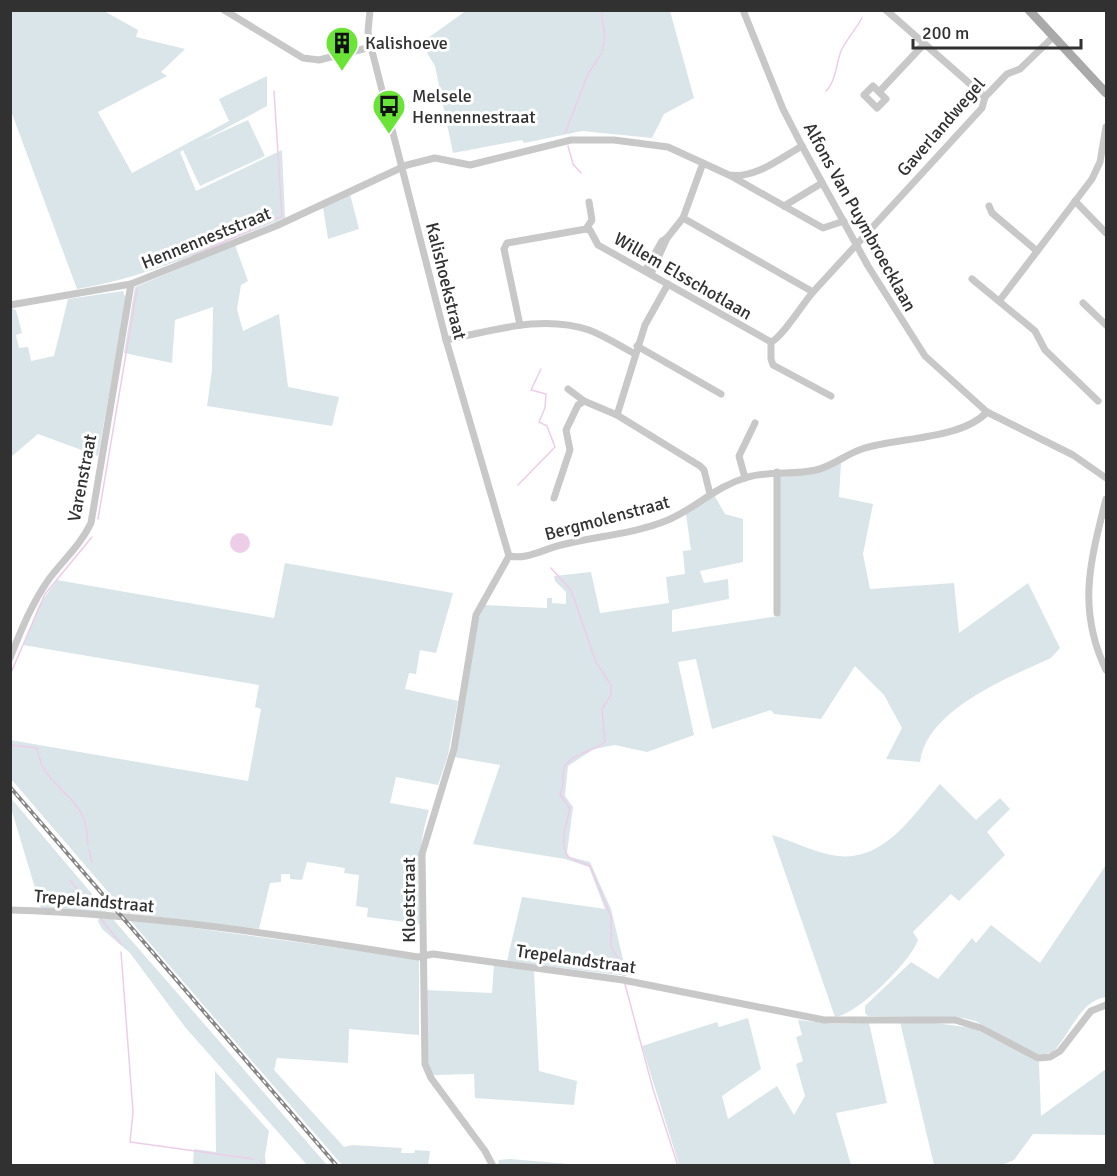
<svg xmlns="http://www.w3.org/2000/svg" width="1117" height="1176" font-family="Signika,sans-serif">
<rect width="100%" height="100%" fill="#fff"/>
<g fill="#dae5e9">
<path d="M 11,10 L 104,11 L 138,30 L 136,37 L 185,49 L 161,72 L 167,76 L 98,112 L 132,173 L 229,121 L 219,99 L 267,76 L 267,106 L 202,141 L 248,120 L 265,156 L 200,186 L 183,150 L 180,152 L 196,191 L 282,150 L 285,218 C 217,245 150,277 77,289 L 11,111 Z"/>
<polygon points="467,10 670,11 694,98 664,114 652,138 582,131 524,143 522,140 453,153 435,66 421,43"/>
<polygon points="350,194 359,229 328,239 323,207"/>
<polygon points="235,245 248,281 241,285 237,309 243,331 279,314 288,387 339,397 332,426 207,406 212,370 213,307 175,320 172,363 124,353 135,287"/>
<polygon points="123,291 126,299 98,456 38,434 11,457 11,308 16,310 22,333 16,335 19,348 28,347 31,361 54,356 68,299"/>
<path d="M 841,462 L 839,497 L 873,504 L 863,554 L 870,589 L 954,583 L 959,633 L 1028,583 L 1060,648 L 1051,658 C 1008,678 927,709 920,762 L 886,759 L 902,728 L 884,695 L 855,666 L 821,719 L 774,714 L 771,710 L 712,729 L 696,659 L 678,662 L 694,735 L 647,752 L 615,745 L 594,749 L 568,766 L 565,796 L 573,807 L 567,853 L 570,857 L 590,862 L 611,909 L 627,976 L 507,961 L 522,897 L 605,909 L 589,867 L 565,859 L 473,844 L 500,765 L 454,757 L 475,628 L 484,605 L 547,608 L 547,598 L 552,598 L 552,603 L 566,604 L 566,592 L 555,581 L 554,576 L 591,572 L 600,613 L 669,603 L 666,577 L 685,574 L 683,551 L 691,550 L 686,514 L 713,493 L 725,514 L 743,519 L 743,562 L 700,571 L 704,583 L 728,579 L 729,599 L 672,610 L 672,632 L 779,616 L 778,475 Z"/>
<path d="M 285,563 L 453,593 L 436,653 L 420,650 L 416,674 L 409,673 L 405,689 L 458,701 L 448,755 L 438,785 L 396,777 L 390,803 L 429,810 C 417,848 418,884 420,924 L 367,917 L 368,908 L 356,906 L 359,875 L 344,873 L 345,868 L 307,862 L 302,880 L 290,879 L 290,874 L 281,874 L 281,882 L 270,883 L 259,929 L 126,913 L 11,779 L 10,740 L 248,781 L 261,709 L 255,707 L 259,685 L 23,645 L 39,605 L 57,580 L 274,618 Z"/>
<path d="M 940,784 L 976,820 L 1000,798 L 1010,809 L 987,832 L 1005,855 L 959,901 L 951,894 L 913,932 L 918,940 C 911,961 857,1015 835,1017 L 772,835 C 793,841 817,854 838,856 C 885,861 913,815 940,784 Z"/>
<polygon points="10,797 108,913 41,908 11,808"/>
<path d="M 1106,865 L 1106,997 C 1080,1000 1070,1035 1053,1052 L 1040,1055 L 1033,1052 L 975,1021 L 963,1018 L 868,1016 L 865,1013 L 865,1006 L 911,962 L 938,979 L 972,938 L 976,943 L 991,925 L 1040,963 Z"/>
<polygon points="100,916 112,918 327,1165 307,1165 185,1027 130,953 102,929 98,921"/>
<polygon points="129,919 419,959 419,1035 349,1029 348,1063 277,1058 274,1070 344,1147 352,1145 402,1148 401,1153 414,1153 415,1150 430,1151 428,1165 342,1165"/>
<path d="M 494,964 L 534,971 L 539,1071 L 577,1081 L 574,1105 L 475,1098 L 474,1074 L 434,1075 C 421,1060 426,1012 425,990 L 492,993 Z"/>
<polygon points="748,1018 761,1069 722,1096 728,1119 777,1086 794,1115 805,1096 796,1064 803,1061 796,1037 802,1035 798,1020 833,1024 869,1023 887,1103 836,1113 851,1165 679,1165 642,1046 717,1022 719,1027"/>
<polygon points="900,1022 935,1023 973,1028 1039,1062 1041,1116 1106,1069 1106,1135 1033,1134 1014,1160 1002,1165 934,1165"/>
<polygon points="215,1071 269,1131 265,1155 266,1165 193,1165 194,1149 216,1152"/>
<polygon points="510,1159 569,1164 578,1165 498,1165 499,1160"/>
</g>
<circle fill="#edcde8" cx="240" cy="543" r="10"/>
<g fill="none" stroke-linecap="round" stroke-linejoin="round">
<g stroke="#edcde8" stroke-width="1.5">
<polyline points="601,10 605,37 602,51"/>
<path d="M 826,91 C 836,81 836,64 841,51 C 846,40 856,29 862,18"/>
<polyline points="565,133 588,74 601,54"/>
<polyline points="568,146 573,164 581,173"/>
<polyline points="192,256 282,216 274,91"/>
<polyline points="518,485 555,447 547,426 539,422 545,408 546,394 531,390 541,369"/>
<polyline points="98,519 137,289"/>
<path d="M 551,568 L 571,590 L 596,662 L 611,685 L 611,695 L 602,709 L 605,742 C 595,751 573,753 565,766 C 561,774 566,783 560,794 L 570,809 C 566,825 559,842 568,857 L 590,866 L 611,917 L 611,946 L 621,964 L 624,976"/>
<polyline points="10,675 45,594 92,537"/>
<path d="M 10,745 L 37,748 C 41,781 73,793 83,817 C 87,825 87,836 88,845"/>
<polyline points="89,850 92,862"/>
<polyline points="70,880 93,909"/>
<polyline points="101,919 121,944"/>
<polyline points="121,952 133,1112 130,1142 253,1159"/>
<polyline points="625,984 653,1089 678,1166"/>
<polyline points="261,1161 263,1166"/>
</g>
<g stroke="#c8c8c8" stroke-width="7">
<polyline points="224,10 303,58 319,60 371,47"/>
<polyline points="370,10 368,32 371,47 446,340 509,556"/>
<polyline points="743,10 783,109 802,146 868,266 925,356 987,412 1073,455 1106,478"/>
<polyline points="886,10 985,97"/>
<polyline points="879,92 886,99 877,108 864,95 873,86 879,92 924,44"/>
<polyline points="731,176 823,228 844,221"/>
<polyline points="1075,201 1106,233"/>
<polyline points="784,206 822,183"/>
<polyline points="989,206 992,213 1037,251"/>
<polyline points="683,218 813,292"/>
<polyline points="586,229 592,220 589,202"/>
<polyline points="645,271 662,241 667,238 683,218 703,163"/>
<polyline points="651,274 667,238"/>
<polyline points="972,279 1035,331 1045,350 1098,401"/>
<polyline points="1000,300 1092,179 1100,162 1106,127"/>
<polyline points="1083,303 1106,325"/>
<path d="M 10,305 L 131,284 L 276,226 L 407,165 L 435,158 L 470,165 L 571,140 L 614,140 L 668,147 L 729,175 C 755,179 779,159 802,146"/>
<polyline points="520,325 504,249 507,243 586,229 590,230 598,245 771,342"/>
<path d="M 446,340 C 493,331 541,314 589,330 C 605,336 620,346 635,354"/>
<polyline points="637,346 721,394"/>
<polyline points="568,389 584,401 617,415 700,466 704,470 710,494"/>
<path d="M 831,396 L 773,365 L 771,359 L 771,342 C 781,339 804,302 813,292 L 982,108 L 985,97 L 1007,74 L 1020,69 L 1052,38"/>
<polyline points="617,415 645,325 668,284"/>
<polyline points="745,478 739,456 755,423"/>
<polyline points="554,498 570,450 566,430 578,405 584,401"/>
<path d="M 1106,499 C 1090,562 1077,609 1106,670"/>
<path d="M 509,556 C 527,560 544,549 561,545 C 597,536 634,534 668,520 C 698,507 714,487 748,477 C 771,471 794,475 816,470 C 833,466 846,454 862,449 C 897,437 961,440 987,412"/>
<polyline points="777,613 777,472"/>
<path d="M 10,658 C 21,630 32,603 49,579 C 63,560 80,546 91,523 L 131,284"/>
<path d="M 10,910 C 147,914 283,935 418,957 L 433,954 L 623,980 L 824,1020 L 955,1020 L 981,1028 L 1038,1058 L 1050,1057 L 1060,1051 L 1091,1011 L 1106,1005"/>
<polyline points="493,1166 485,1151 431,1078 425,1064 422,854 454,749 476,615 509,556"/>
</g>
<polyline stroke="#a9a9a9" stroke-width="9" points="1029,10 1106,93"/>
<g stroke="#868686" stroke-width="4">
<polyline id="rail" points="10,787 337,1166"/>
</g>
<use href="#rail" stroke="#fff" stroke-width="1.5" stroke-dasharray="4.5" stroke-linecap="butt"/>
</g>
<defs>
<g id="building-pin" transform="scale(1.725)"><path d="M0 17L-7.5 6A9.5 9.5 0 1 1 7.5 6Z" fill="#6be438" stroke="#fff"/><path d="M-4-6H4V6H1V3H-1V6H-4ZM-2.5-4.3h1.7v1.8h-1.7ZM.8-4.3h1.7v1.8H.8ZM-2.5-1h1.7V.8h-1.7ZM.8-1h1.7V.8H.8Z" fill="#111"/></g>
<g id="bus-pin" transform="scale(1.725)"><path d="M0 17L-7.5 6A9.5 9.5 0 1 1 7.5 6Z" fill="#6be438" stroke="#fff"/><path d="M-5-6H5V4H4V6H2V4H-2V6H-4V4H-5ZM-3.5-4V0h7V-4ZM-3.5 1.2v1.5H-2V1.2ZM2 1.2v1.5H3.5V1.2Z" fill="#111"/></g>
</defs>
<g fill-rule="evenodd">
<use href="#building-pin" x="342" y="43"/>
<use href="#bus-pin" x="389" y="106"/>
</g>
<g text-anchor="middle" stroke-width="6" stroke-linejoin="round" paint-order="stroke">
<g font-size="18" fill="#313131" stroke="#fff" text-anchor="start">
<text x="365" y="49">Kalishoeve</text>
<text x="412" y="102">Melsele<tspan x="412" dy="21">Hennennestraat</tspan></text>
</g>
<g font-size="18" fill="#313131" stroke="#fff">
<text transform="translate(941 127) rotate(-49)" y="6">Gaverlandwegel</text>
<text transform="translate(860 217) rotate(61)" y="6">Alfons Van Puymbroecklaan</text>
<text transform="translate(206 238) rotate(-22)" y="6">Hennenneststraat</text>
<text transform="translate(683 276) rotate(30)" y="6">Willem Elsschotlaan</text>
<text transform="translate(446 281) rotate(76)" y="6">Kalishoekstraat</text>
<text transform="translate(82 478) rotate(-79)" y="6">Varenstraat</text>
<text transform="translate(607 518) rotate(-15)" y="6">Bergmolenstraat</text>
<text transform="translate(409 900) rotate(-90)" y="6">Kloetstraat</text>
<text transform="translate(94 901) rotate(5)" y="6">Trepelandstraat</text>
<text transform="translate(576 959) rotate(8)" y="6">Trepelandstraat</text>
</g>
</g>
<rect width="1117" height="1176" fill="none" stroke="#313131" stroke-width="24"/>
<path d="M913 39v9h168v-9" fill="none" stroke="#313131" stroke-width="3"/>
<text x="922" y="39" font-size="18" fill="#313131" stroke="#ffffff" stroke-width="4.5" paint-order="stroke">200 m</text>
</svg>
